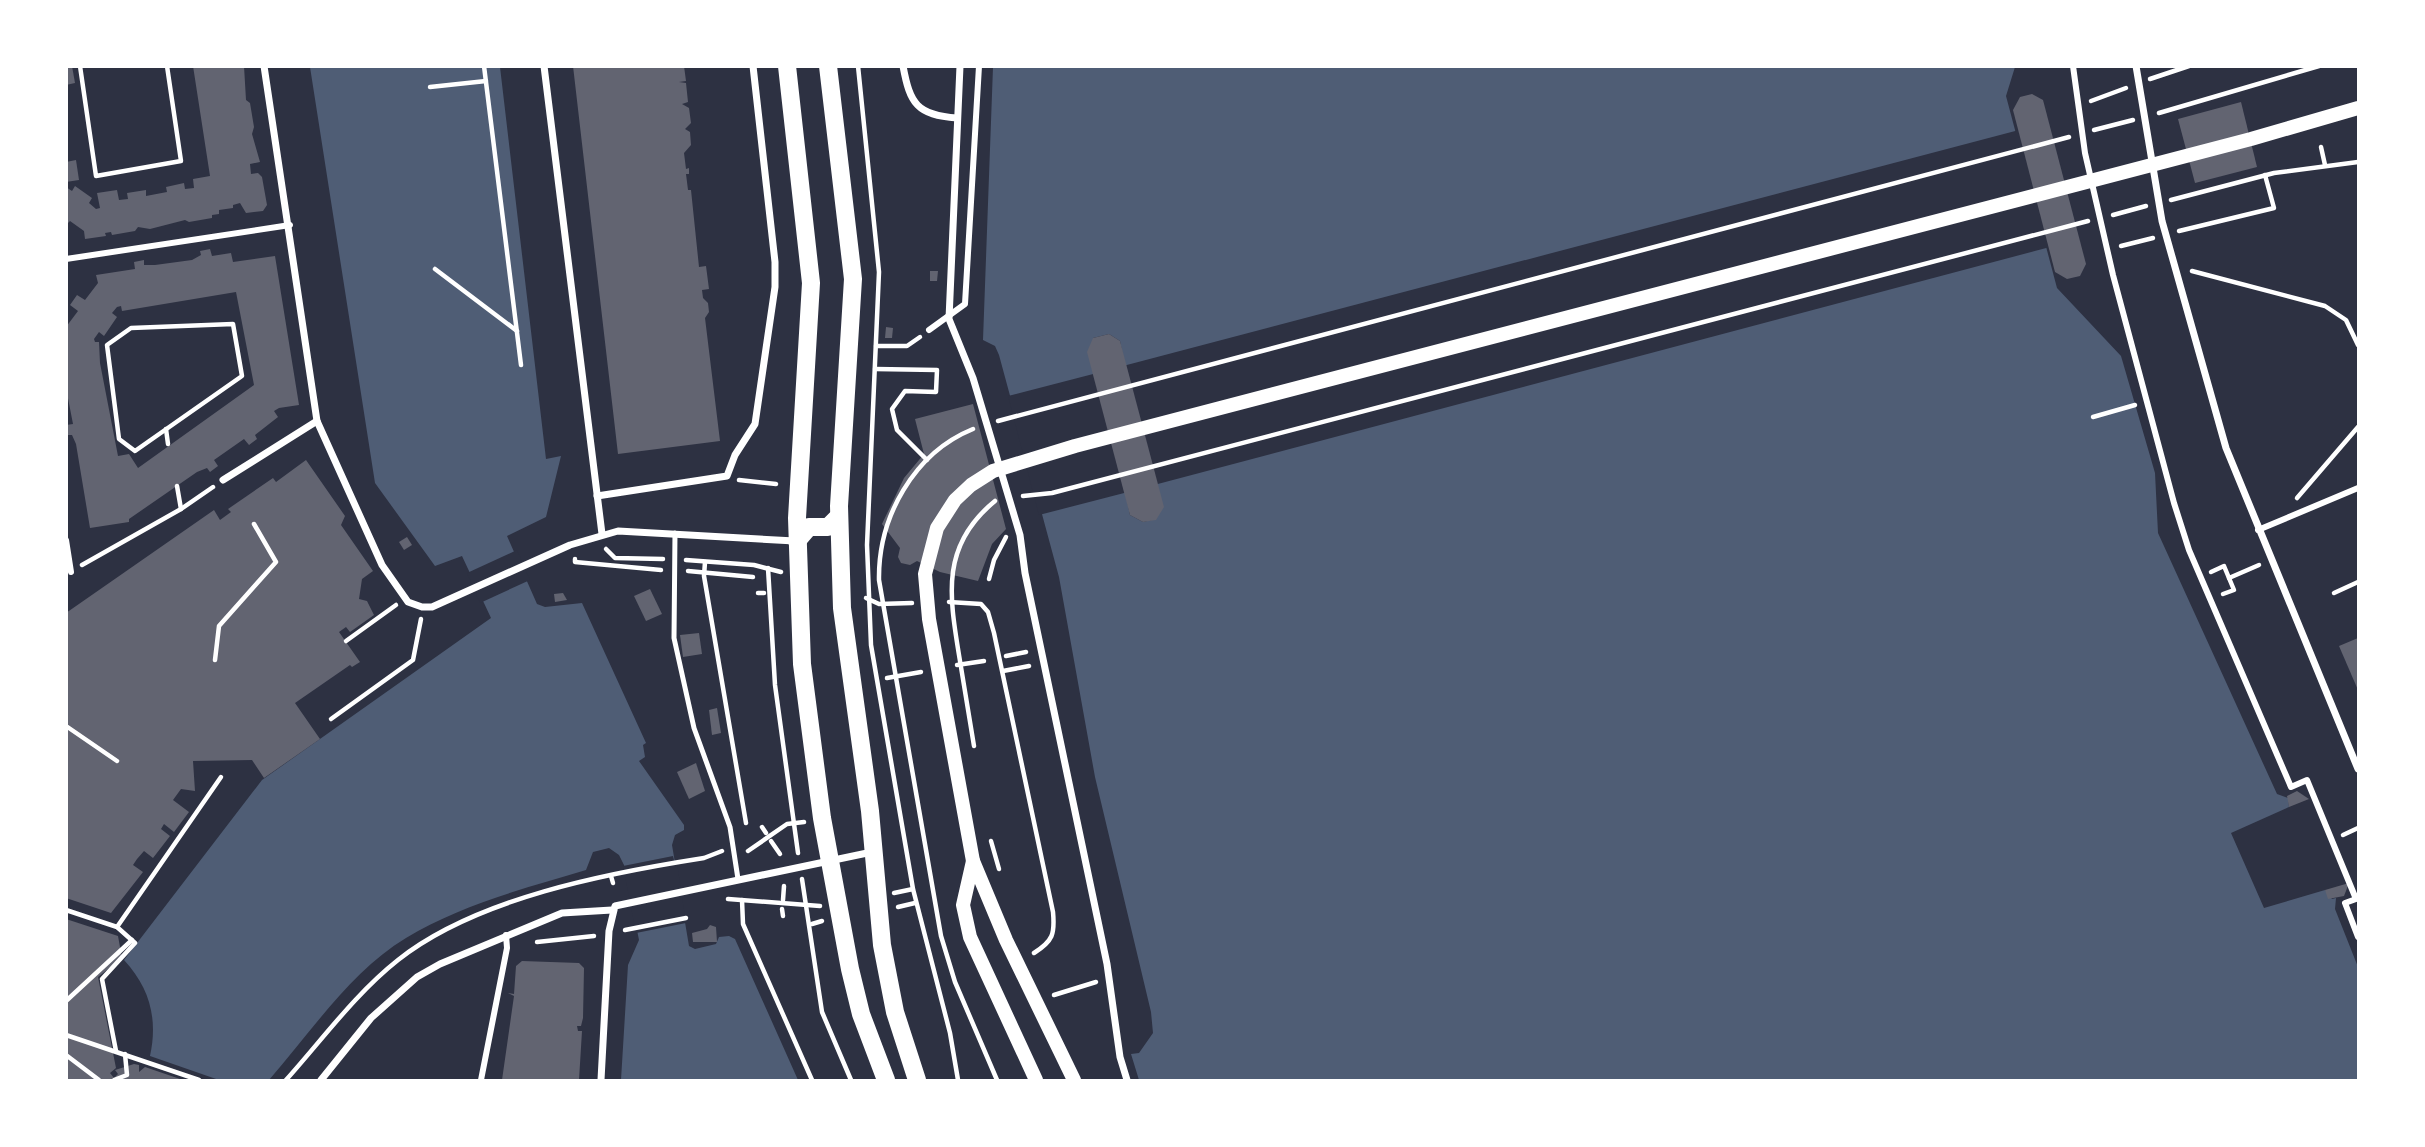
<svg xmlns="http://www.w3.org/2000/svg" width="2425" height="1147" font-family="Ubuntu,sans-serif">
<rect width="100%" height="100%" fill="#2d3142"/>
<g fill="#4f5d75" fill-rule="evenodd">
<path d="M 310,67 L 500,67 L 546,459 L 561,456 L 546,517 L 507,536 L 537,604 L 545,607 L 582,603 L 646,743 L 643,745 L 645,757 L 639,761 L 684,825 L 684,830 L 675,835 L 672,845 L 689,946 L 695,949 L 716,944 L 719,937 L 729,936 L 735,939 L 798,1080 L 621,1080 L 628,965 L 639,940 L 624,865 L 619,855 L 609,848 L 593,852 L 586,870 C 526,888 460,905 406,938 C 351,971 311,1032 269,1080 L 219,1080 L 150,1056 C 158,1019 150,988 124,960 L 262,780 L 491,618 L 462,556 L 435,566 L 375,483 Z"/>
<path d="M 993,67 L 2015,67 L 2006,96 L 2057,288 L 2121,356 L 2155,473 L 2158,533 L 2277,794 L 2288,798 L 2289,807 L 2231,833 L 2264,908 L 2325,890 L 2332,899 L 2336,898 L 2335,909 L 2358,967 L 2358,1080 L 1139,1080 L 1131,1054 L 1139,1053 L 1153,1033 L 1151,1012 L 1095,777 L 1059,577 L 999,355 L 995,346 L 983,340 ZM 1109,334 L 1120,341 L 1156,519 L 1143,522 L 1130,515 L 1093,338 Z"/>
</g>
<g fill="#2d3142">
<polygon points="2019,130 2050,247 1154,485 1123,366"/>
<polygon points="1097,373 1128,492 1039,515 1008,396"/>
<polygon points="517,550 530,580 480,603 467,573"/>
<polygon points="673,856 675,864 677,863 686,923 636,933 623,866"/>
</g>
<g fill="#626471" fill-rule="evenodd">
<polygon points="66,66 72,66 75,83 66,85"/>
<polygon points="193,66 244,66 246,100 250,103 254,127 252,134 260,162 250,164 251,174 258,173 262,177 267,205 263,211 246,213 240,203 233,205 233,208 219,210 219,214 212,215 212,218 189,222 185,220 150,229 138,227 135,231 112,235 111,232 105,233 106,236 85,239 84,231 70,221 66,225 66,187 72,191 75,186 92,198 89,203 96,209 100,208 97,193 117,190 119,200 128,199 127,193 146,190 146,196 167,192 166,187 184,183 185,189 194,188 193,179 210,176"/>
<polygon points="573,66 684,66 686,81 679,82 686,83 688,102 682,104 689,108 691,123 685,129 690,132 691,145 684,153 686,169 689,168 689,174 686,174 688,190 691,190 699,267 706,266 709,289 702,290 703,298 708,303 709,312 705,318 720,441 618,454"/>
<polygon points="2032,94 2043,100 2086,264 2080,276 2067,279 2055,272 2013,110 2020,97"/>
<polygon points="2241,102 2257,167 2195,183 2178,119"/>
<polygon points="76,160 79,180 66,182 66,162"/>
<path d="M 210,249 L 212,256 L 231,253 L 233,262 L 275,256 L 299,405 L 279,408 L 274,411 L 278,417 L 255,435 L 257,439 L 249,445 L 244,439 L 214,460 L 218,466 L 210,472 L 207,468 L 197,472 L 129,519 L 129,522 L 90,528 L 76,444 L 72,435 L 67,435 L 66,431 L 66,425 L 73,424 L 66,388 L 66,327 L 78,311 L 70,305 L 77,295 L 85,300 L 98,283 L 96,275 L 135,269 L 134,262 L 144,260 L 144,265 L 155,265 L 192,260 L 201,255 L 200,251 ZM 236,292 L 254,385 L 138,468 L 129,454 L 118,456 L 100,363 L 99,342 L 95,342 L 94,339 L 99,332 L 104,336 L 117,317 L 112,313 L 117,307 L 121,306 L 122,311 Z"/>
<polygon points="930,271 938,271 937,281 930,281"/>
<polygon points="886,327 893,328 892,338 885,338"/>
<polygon points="1109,334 1120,341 1164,507 1156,520 1143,522 1130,515 1087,352 1093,338"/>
<polygon points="973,404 1006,529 992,544 978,581 940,572 917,561 910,565 901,563 898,557 900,548 882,524 904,478 924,454 915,419"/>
<polygon points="306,460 345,516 341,525 373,571 362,579 359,599 367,601 374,615 350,632 346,627 339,632 360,662 352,667 350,665 295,703 320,739 264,778 252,760 193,761 195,791 181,789 173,800 189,812 174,832 164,824 161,829 170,836 153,858 144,851 137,859 133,865 143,872 111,913 66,898 66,613 214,510 220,520 231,512 228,509 273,478 276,482"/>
<polygon points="407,537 412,545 404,550 399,542"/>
<polygon points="650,589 662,614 646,621 634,596"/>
<polygon points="563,593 567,600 555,602 554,594"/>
<polygon points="699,633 702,654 683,657 680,635"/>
<polygon points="2358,638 2358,690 2339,646"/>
<polygon points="717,708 721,733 712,735 709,710"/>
<polygon points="696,763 705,791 689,799 677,772"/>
<polygon points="2297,791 2309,799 2289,807 2287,796"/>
<polygon points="2349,883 2344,896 2328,899 2325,890"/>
<polygon points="66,919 118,936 122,958 98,977 116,1068 110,1073 114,1078 118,1074 115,1070 134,1064 139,1065 139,1072 145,1067 183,1080 66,1080"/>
<polygon points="710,925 716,927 717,942 693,942 692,933 707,929"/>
<polygon points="522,961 579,963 584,968 583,1018 581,1026 577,1026 578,1031 582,1031 579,1080 502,1080 514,996 508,993 514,994 516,966"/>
</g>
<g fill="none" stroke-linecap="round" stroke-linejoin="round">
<g stroke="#fff" stroke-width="4.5">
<polyline points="80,66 96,176 181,161 167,66"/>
<polyline points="484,66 521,365"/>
<polyline points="858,66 879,272 867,545 871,645 913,889 950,1033 958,1080"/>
<polyline points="2150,79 2189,66"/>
<polyline points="430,87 486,81"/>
<polyline points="2091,101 2126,88"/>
<polyline points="2159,113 2319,66"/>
<polyline points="2094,130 2133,120"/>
<polyline points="2321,147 2325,165"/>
<polyline points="2171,200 2274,173 2358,162"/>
<polyline points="2113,215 2146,206"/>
<polyline points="2179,231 2274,208 2265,175"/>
<polyline points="2121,246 2153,238"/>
<polyline points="435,269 517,331"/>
<polyline points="2192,271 2325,306 2346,320 2358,345"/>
<polygon points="233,324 242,376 135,451 119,439 107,345 131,328"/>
<polyline points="876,346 907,346 920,337"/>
<polyline points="875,369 937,370 936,392 905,391 892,409 897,430 927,460"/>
<polyline points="2093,417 2135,405"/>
<polyline points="998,421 2069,137"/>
<polyline points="166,429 168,444"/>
<path d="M 973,429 C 914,453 878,517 879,580 L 941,936 L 955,982 L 997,1080"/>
<polyline points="739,480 776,484"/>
<polyline points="177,486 181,509"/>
<polyline points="1023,496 1052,493 2088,221"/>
<polyline points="2297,498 2358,427"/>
<polyline points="606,549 615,558 663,559"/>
<polyline points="575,559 575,562 661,570"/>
<polyline points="686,560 754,565 781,572"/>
<polyline points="705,562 704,576 746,823"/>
<polyline points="82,565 181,509 213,487"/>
<polyline points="768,568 775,685 798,853"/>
<polyline points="688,571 753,577"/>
<polyline points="2211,572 2224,566 2234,590 2223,594"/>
<polyline points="2229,578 2259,565"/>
<polyline points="989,579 994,560 1006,537"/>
<polyline points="758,593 764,593"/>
<polyline points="2334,593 2358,582"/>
<polyline points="866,598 879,604 912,603"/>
<path d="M 949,602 L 981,604 L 988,612 L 994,633 L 1053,912 C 1055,934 1053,941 1034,953"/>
<polyline points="346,641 396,605"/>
<polyline points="1006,656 1026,652"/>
<polyline points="215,660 219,626 276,562 254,524"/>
<polyline points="957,665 984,661"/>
<polyline points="1003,671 1029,666"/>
<polyline points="887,678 921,672"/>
<polyline points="331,719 413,660 421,619"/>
<polyline points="66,726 117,761"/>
<path d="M 974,746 C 969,716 964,685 959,655 C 949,594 941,545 995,501"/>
<polyline points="762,827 766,833"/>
<polyline points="2343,835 2358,828"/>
<polyline points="771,841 780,854"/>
<polyline points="991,841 999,869"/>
<polyline points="748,851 787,824 804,822"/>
<polyline points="611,876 613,883"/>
<polyline points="802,879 822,1012 851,1080"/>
<polyline points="894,893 913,889"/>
<polyline points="728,899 820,906"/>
<polyline points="742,900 743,924 812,1080"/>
<polyline points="783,900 784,886"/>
<polyline points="898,907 915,903"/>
<polyline points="782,909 783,916"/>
<polyline points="66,910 117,927 135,943 102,979 116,1051"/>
<polyline points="812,924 822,921"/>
<polyline points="117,927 221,777"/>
<polyline points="625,930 686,918"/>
<polyline points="537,942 594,936"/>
<polyline points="1054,995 1096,982"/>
<polyline points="66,1001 132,940"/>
<polyline points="66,1035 199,1080"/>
<polyline points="66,1055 99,1080"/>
<polyline points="114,1080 127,1075 125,1054"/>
<path d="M 286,1080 C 322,1040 355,994 398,960 C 476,898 608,873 704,858 L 722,851"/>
</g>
<polyline stroke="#fff" stroke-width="5" points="675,533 674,638 694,728 730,827 738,879"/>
<g stroke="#fff" stroke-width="6">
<polyline points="2073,66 2085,153 2113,275 2174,503 2189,550 2291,787 2307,780 2356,899 2345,903 2358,937"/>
<polyline points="66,259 290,225"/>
<polyline points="929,330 965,304 979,66"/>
<polyline points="2258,530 2358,488"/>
<polyline points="66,540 71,572"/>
<polyline points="481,1080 507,948 506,935"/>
</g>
<g stroke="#fff" stroke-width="7">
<polyline points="264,66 317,421 382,565 408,602 422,607 432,607 570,545 618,531 795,541"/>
<polyline points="544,66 602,534"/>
<path d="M 903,66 C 910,104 917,115 957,118"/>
<polyline points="960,66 949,319 973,378 1020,535 1025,573 1107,964 1120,1057 1127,1080"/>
<polyline points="2136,66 2162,221 2226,448 2358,769"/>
<polyline points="223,480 317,421"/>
<polyline points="597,496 727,476 735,455 755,424 775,287 775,262 753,66"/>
<polyline points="321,1080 371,1018 417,977 440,964 562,913 612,910"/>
<polyline points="601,1080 609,931 615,906 872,852"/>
</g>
<g stroke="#fff" stroke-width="14">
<polyline points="973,861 963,905 970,937 1036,1080"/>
<polyline points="1074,1080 1006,940 973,861 929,619 925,574 937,528 955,500 971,485 993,471 1075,446 2251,139 2358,108"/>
</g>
<g stroke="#fff" stroke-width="18">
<polyline points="787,66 811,283 797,518 802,664 822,818 850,969 861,1014 886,1080"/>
<polyline points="828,66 853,279 839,506 842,608 870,811 882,945 895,1012 917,1080"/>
<polyline points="797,541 809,527 828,527 839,516"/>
</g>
</g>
<rect width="2425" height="1147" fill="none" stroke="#ffffff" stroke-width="136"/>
</svg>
